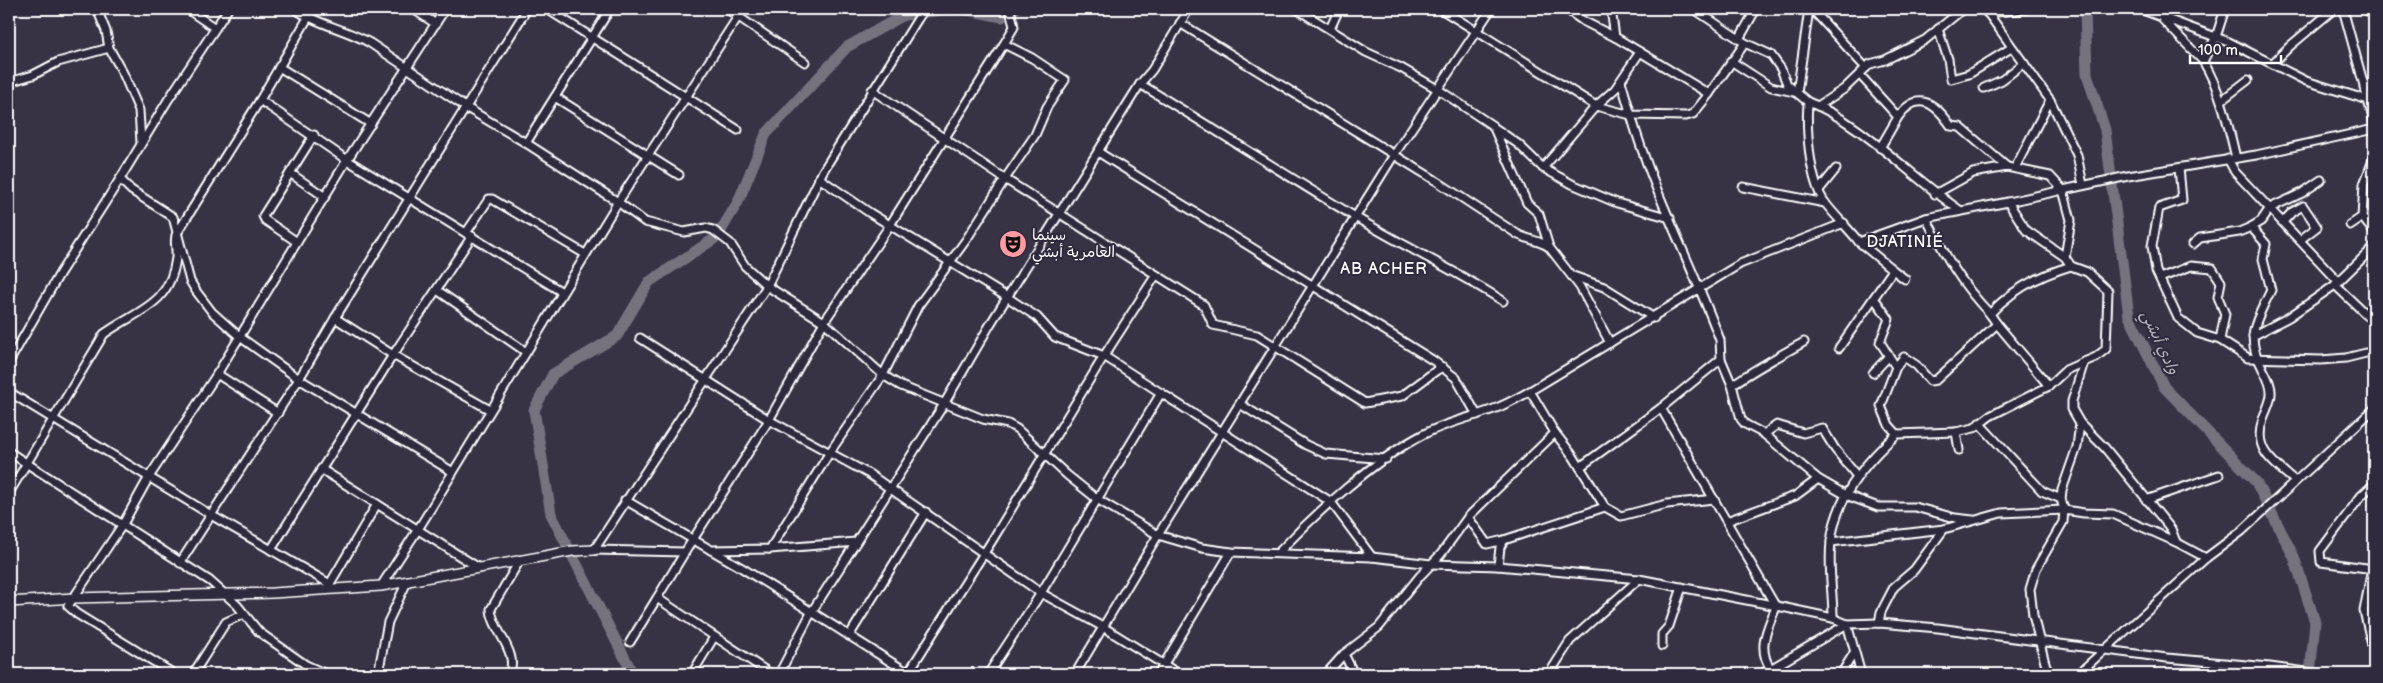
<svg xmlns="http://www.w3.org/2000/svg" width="2383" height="683" font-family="'Balsamiq Sans','Playpen Sans Arabic',sans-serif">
<rect width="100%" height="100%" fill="#373345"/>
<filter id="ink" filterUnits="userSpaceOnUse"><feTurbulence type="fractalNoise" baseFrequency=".02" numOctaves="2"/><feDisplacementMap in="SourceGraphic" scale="10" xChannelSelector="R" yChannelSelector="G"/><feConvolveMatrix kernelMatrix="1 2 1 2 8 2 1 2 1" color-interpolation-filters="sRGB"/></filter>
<g filter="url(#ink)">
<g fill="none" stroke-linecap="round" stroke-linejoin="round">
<g stroke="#76737f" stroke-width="11">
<polyline points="963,9 1002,17 1015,9"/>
<polyline points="2085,9 2087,74 2105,130 2129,316 2164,387 2256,482 2294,557 2315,622 2310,674"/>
<polyline points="633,674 551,514 534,410 553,374 617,336 649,282 717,237 738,202 766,134 847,47 904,15 949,9"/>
</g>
<g stroke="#fff" stroke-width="11">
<g id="minor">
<polyline points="97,9 106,31 109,48 123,73 139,110 141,143"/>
<polyline points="187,9 215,28"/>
<polyline points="228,9 168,100 120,179 131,190 173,217 190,281 196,291 212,312 240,337 299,379 335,318 393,355 472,236"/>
<path d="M 295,9 C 318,25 346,29 370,43 L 467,108 L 526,143 L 618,202 L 645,222 L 684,232 L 706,228 L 713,230 L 730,243 L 745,266 L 767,286 L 824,322 L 883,375 L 901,386 L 983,419 L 1008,424 L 1017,429 L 1067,475 L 1097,499 L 1158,535 L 1202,548 L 1231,552 L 1372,557 L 1431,564 L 1498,566 L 1639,579 L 1772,605 L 1833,618 L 1847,624 L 1879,623 L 1938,628 L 2167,658 L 2270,667 L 2320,674"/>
<polyline points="413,9 436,24"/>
<polyline points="547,9 738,130"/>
<polyline points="727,9 805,62"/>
<polyline points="1010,9 1014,27 1004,44 1032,58 1065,80 1047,107 1035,135 1005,179 1204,305 1213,325 1257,335 1365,403 1402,396 1437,370 1443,367"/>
<polyline points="1297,9 1366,52 1401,68 1439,90 1493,126 1527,203 1539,214 1549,247 1580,287 1610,343"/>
<path d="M 1441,9 L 1596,106 L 1631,115 C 1653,193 1692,264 1720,340 L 1721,359 L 1661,408 L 1580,467"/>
<polyline points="1566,9 1583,21 1615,37"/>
<polyline points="1694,9 1745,43 1771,55 1781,69 1787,84 1797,93"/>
<path d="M 1809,9 L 1797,93 L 1808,102 C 1806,129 1809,182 1826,204 C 1836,217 1849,229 1859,242"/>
<polyline points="1812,9 1866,68"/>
<polyline points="1985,9 2050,100 2077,155 2083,185"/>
<polyline points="2140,9 2229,42 2306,81 2368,100"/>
<path d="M 2225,9 L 2216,37 L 2203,61 C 2221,91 2228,124 2236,158"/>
<polyline points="2343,9 2374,122"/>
<polyline points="2365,9 2374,15"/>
<polyline points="1987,13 2026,9"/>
<polyline points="2163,20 2203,61"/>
<path d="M 1180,23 L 1435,180 L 1517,234 C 1528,240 1539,240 1549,247"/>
<polyline points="1330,29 1339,9"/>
<polyline points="1938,29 1948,59 1951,79 1969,74 2011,48"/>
<polyline points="1739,39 1756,9"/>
<polyline points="1640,52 1709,94 1745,43"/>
<polyline points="1731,61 1771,87 1794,92"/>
<polyline points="2273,63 2290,46 2334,9"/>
<polyline points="279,67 371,124"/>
<polyline points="1860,75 1898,117 1880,148"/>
<polyline points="1621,81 1631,115 1686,116 1693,114 1709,94"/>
<polyline points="9,82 33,75 58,62 109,48"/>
<path d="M 1140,84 C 1213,128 1284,174 1357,218 C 1405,247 1455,270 1503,301"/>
<polyline points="1984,88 2002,80 2024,63"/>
<polyline points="2364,88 2374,81"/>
<polyline points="555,97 679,175"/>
<polyline points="260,100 313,9"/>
<polyline points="2222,100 2248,80"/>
<path d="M 1808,102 C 1859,120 1914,180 1961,211"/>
<polyline points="1818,106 1844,89 1870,64 1885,60 1925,40 1963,9"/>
<path d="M 1898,117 C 1918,89 1936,104 1951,126 L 1960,127 L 2007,167"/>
<polyline points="1495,128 1518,144 1543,168 1572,184 1617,203 1670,218"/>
<polyline points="526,143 610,9"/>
<polyline points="2374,148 2373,160 2364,184 2362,217 2374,232"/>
<polyline points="1098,152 1434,361 1456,378 1477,415"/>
<polyline points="2228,159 2235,172 2339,282"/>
<polyline points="1543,168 1596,106 1615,89 1640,52 1615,37 1611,9"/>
<polyline points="2015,168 2050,100"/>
<polyline points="2179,168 2182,200 2159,208 2152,246 2156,271 2178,318 2197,333 2220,340 2248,358 2321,360 2346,358 2374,351"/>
<polyline points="290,173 325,197"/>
<polyline points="1743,187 1825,203"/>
<polyline points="1819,190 1836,169"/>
<polyline points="2063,190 2008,202 2026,230 2065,257"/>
<polyline points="1935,194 1973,173 2007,167 2050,176 2063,190"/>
<polyline points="2283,222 2292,212 2303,206 2317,227 2300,240"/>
<polyline points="2350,225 2362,217"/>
<path d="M 2251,227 L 2266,244 L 2263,259 L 2271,290 C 2258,318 2244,335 2261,365 C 2265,374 2272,384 2271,394 C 2271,402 2265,412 2263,419 C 2252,450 2274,463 2295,481"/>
<polyline points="466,233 489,199 492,199 585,254"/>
<polyline points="297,242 265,220 263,216 314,135"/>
<polyline points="2193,244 2200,238 2239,232 2251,227 2261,221 2270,208 2302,193 2321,180"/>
<polyline points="1893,270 1905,279"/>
<polyline points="1573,276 1604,287 1654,318"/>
<polyline points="2160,278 2191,266 2212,268 2221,282 2218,297 2225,314 2220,340"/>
<polyline points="2335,285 2374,322"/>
<polyline points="437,290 526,352"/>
<polyline points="1874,298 1889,319 1880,342 1896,367"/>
<path d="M 1990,314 C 1961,284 1945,255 1926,218 L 2008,202"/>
<polyline points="335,318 527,9"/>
<path d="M 1997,324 L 1990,314 C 2011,290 2041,275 2071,266"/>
<polyline points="2253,336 2289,317 2335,285 2374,247"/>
<polyline points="640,338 769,420 869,474 1041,593 1161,393 1104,356 1055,337 1037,317 1007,297 870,213 819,178"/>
<polyline points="1839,348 1893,270 1859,242 1926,218"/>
<polyline points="1721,359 1732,385 1741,419 1745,424 1764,434 1818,479 1846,495 1878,507 1915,507 1955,518 1973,520"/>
<polyline points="9,362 60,273 120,179"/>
<polyline points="1873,373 1888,357"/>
<polyline points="217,374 278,413"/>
<path d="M 1732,385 C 1755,369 1779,356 1804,342"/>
<polyline points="9,392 211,515 330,584"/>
<polyline points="1161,393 1331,502 1372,557"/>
<polyline points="1240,404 1306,445 1326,454 1386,459"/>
<path d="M 1661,408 L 1776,607 C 1768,628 1756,648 1771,669"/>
<polyline points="1979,423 2042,491 2061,499"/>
<polyline points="2080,423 2105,448 2171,529 2176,542 2206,558"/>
<polyline points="1956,432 1959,450"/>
<polyline points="1555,433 1573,456 1605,507"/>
<polyline points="1764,434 1777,425 1803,433 1822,428 1835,449 1856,475"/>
<polyline points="1897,434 1889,425 1881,406 1896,367 1904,357 1916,365 1930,381 1936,380 1997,324 2049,386"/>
<polyline points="9,452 210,581 237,605 259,632 306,665 326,674"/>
<polyline points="321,469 479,568"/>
<polyline points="2374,484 2361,496 2320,551 2321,562 2374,569"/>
<path d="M 9,493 L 104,334 C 137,310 170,306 176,258 C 177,250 174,243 176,235 L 260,100 L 347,160 L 562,292"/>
<polyline points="625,500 742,568 910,674"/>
<polyline points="2146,500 2219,475"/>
<polyline points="1468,517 1487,544 1504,540"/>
<polyline points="1727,521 1795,496 1818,479"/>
<polyline points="1831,542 1944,529"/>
<polyline points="770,549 830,452 883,375 918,306 966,240 1005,179 872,90"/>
<polyline points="271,550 393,355 490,410"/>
<polyline points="594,550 685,552 769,420 824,322 890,225 1004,44"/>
<polyline points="594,550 767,286 823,171 924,9"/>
<polyline points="711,550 770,549 856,542"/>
<polyline points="685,552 657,598 771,674"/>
<path d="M 1279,552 C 1318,511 1374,460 1424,434 C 1448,422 1474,417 1499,407 C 1510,402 1520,397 1530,391 L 1740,264 L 1844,223"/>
<polyline points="2374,558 2364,611 2374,654"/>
<polyline points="180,563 299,379 453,472"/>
<polyline points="1498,566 1500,547 1504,540 1605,507 1621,516 1667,504 1714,499"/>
<polyline points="381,586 422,523 618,202 743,9"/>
<polyline points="328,587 377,504"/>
<path d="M 1833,618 C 1833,593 1828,567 1831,542 C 1836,497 1865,462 1897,434 L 1956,432 L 1974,428 L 1990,416 L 2049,386 L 2066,370 L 2084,362"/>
<polyline points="1879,623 1881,612 1894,587 1914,570 1944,529 2001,513 2064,510 2084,513 2113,514 2176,542"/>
<polyline points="1847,624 1861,674"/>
<polyline points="849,636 926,512"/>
<polyline points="630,642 657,598"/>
<polyline points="1662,646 1662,634 1669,626 1682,587"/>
<polyline points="1344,654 1354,674"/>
<polyline points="908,673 993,539 1104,356 1156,275"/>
<polyline points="174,674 77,614 68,606 123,524 149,477 217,374 347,160 445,9"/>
<polyline points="193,674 226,622 244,614"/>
<polyline points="378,674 388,622 407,582"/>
<path d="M 509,674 C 520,653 492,630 491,609 L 520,560"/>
<polyline points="692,674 714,637"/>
<polyline points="779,674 811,613 944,404 991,323 1140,84 1152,70 1189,9"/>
<polyline points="988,674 1041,593 1103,627 1179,674"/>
<polyline points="1075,674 1158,535 1394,155 1491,9"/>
<polyline points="1158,674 1231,552"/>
<polyline points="1326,674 1344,654 1379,627 1420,576 1441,554 1468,517 1555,433 1530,391"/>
<polyline points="1549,674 1570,641 1639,579"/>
<polyline points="1762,674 1847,624"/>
<polyline points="1841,674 1854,653"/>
<polyline points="2049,674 2045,663 2033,615 2030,589 2036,569 2063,522 2064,510 2061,499 2062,490 2077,447 2080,423 2072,409 2072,401 2084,362 2096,357 2106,349 2108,291 2087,272 2071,266 2065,257 2071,220 2063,190 2128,176 2256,155 2374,129"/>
<polyline points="2078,674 2206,558 2242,531 2374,409"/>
</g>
</g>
<g stroke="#fff" stroke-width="12">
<polyline id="tertiary" points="9,602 74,598 273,593 381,586 572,551 594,550"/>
</g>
<use href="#minor" stroke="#2f2a3d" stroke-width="7"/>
<use href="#tertiary" stroke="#2f2a3d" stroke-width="9"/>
</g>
</g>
<defs>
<g id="theatre-disc" transform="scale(1.4375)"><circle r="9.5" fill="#ff9aa2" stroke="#2f2a3d"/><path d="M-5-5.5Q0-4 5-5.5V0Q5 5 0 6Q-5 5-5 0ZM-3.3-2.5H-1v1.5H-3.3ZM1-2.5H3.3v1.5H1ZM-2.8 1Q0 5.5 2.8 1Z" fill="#111"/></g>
</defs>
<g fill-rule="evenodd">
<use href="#theatre-disc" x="1013" y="244"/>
</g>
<g text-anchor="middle" stroke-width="4" stroke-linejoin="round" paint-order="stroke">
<g font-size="15" fill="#fff" stroke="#2f2a3d" text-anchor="start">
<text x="1032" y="240">سينما<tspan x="1032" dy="17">العامرية أبشي</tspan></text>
</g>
<g font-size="16" letter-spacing="1" fill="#fff" stroke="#2f2a3d">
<text x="1905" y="247">DJATINIÉ</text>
<text x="1384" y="274">AB ACHER</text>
</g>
<g font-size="16" font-style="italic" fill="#b4b2b9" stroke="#2f2a3d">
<text transform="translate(2161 342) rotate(65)" y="6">وادي أبشي</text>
</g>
</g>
<rect width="2383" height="683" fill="none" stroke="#2f2a3d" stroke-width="30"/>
<rect x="15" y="15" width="2353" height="653" fill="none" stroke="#fff" stroke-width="2" filter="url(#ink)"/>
<path d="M2190 55v8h91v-8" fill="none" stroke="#ffffff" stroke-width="2.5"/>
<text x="2198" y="55" font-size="15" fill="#ffffff" stroke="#2f2a3d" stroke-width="4" paint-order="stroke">100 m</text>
</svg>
